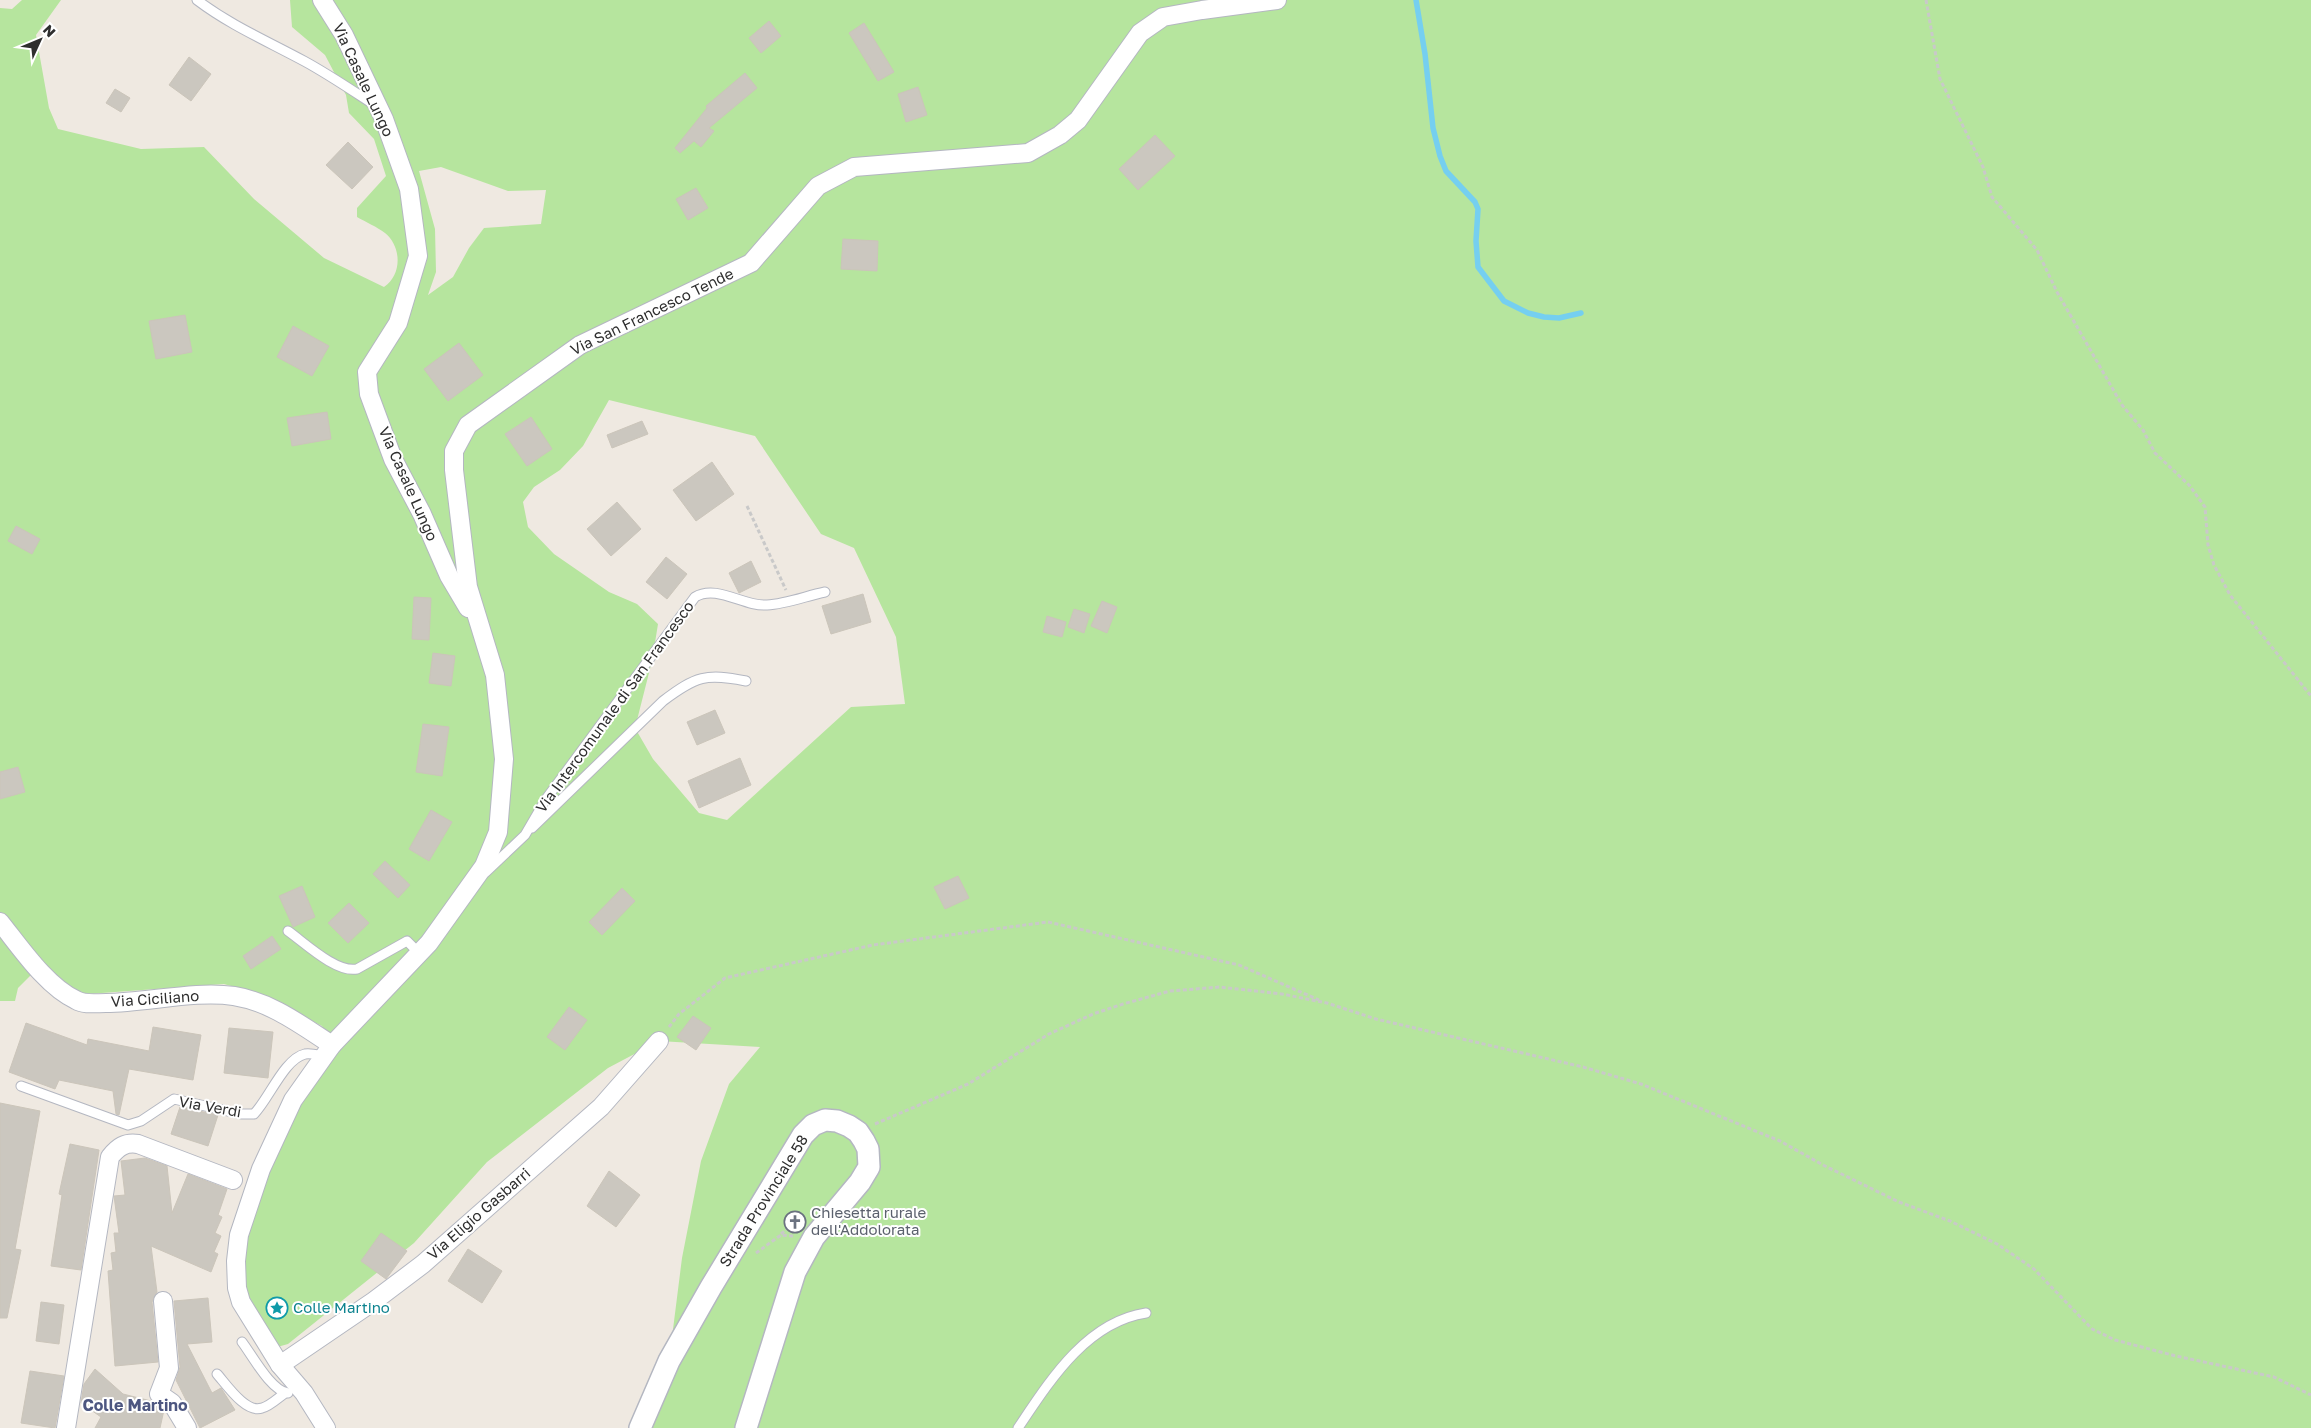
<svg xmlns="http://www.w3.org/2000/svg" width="2311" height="1428" font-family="'Golos Text',sans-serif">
<rect width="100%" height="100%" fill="#efe9e1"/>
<path fill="#b6e59e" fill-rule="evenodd" d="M 22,0 L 61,0 L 36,35 L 49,108 L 58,129 L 141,149 L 204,147 L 254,199 L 324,258 L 384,287 C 402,275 402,247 385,233 C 377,227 366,222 357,217 L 357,208 L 386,176 L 374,139 L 349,113 L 346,95 L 325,55 L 292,27 L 290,0 L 2311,0 L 2311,1428 L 640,1428 L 669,1361 L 682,1258 L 701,1161 L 729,1084 L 760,1047 L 659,1041 L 608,1068 L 487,1162 L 414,1243 L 288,1344 L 270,1349 L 237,1288 L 261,1169 L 332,1045 L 322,1026 L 260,994 L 224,984 L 88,994 L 74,992 L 44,962 L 18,988 L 15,1001 L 0,1001 L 0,8 L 12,9 ZM 441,167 L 508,191 L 546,190 L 541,224 L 484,228 L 469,248 L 453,277 L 428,295 L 436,272 L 435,229 L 419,171 ZM 609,400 L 755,436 L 821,534 L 854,548 L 896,637 L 905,704 L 851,707 L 727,820 L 699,813 L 653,759 L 635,728 L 652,661 L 658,624 L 637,604 L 609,592 L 554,554 L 528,527 L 523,502 L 534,487 L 560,470 L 583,446 Z"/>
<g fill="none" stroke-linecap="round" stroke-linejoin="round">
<polyline stroke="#75cff0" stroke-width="5.5" points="1416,0 1425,54 1433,128 1440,156 1446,171 1475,202 1478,209 1476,241 1478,267 1504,301 1528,313 1544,317 1559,318 1581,313"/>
</g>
<g fill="#cbc7bf" stroke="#cbc5ba">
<polygon points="769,21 781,36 761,53 749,38"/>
<polygon points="864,23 894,72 878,81 849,33"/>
<polygon points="189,57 211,74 191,101 169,85"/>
<polygon points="745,73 757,88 709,128 714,131 701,147 694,141 680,153 675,148 707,108 706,106"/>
<polygon points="918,87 927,115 906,122 898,94"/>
<polygon points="115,89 130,98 121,112 106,103"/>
<polygon points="1155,135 1175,156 1138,190 1119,169"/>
<polygon points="348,142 373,167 352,189 326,165"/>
<polygon points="696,188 708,208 688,220 676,199"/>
<polygon points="843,239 878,241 877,271 841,269"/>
<polygon points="185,315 192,352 156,359 149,321"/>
<polygon points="293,326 329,346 312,376 277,357"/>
<polygon points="459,343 483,375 448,401 424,369"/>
<polygon points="327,412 331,439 292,446 287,418"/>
<polygon points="531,417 552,449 527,466 505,434"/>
<polygon points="642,421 648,434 612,448 607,435"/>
<polygon points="712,462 734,494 696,521 673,490"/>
<polygon points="617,502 641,529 611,556 587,529"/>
<polygon points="16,526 40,539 32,554 8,541"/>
<polygon points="666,557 687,574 667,599 646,582"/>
<polygon points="751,561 761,582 739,593 729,573"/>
<polygon points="863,594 871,622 831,634 822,606"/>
<polygon points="414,597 431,598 429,640 412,639"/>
<polygon points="1102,601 1117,607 1107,633 1091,626"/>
<polygon points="1074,609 1090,614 1084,633 1068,627"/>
<polygon points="1047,616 1066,622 1062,637 1043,632"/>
<polygon points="433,653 455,656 451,686 429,683"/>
<polygon points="715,710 725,733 697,745 687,722"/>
<polygon points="423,724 449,727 442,776 416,772"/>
<polygon points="740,758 751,785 699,808 688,781"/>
<polygon points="18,767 25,792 0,799 0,772"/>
<polygon points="431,810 452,822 429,861 409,849"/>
<polygon points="385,861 410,885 398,898 373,874"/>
<polygon points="958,876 969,898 945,909 934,887"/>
<polygon points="302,886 315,917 293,927 279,896"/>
<polygon points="622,888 635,901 602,935 589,922"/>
<polygon points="349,903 369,923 348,943 328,923"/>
<polygon points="272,936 281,949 251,969 243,956"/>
<polygon points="569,1007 587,1020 565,1050 547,1037"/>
<polygon points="693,1016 711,1028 696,1050 677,1037"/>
<polygon points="26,1023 87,1045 88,1039 149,1051 153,1027 201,1035 193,1080 129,1069 119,1115 116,1114 113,1091 59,1080 55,1089 9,1072"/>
<polygon points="229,1028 273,1032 268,1078 224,1073"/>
<polygon points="0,1103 40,1111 15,1249 21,1250 7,1318 0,1318"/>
<polygon points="180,1107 218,1115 208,1146 171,1134"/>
<polygon points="70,1144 99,1150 81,1270 51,1266 62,1195 59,1194"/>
<polygon points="145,1158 167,1166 172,1213 188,1174 227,1189 218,1215 222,1217 215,1233 221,1236 214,1252 218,1254 211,1272 151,1246 157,1292 152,1302 158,1362 115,1366 108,1271 113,1270 111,1253 116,1252 114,1233 119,1233 114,1196 125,1195 121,1161"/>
<polygon points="609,1171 640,1195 616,1227 587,1206"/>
<polygon points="381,1233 407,1251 386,1279 361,1261"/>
<polygon points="468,1249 502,1271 482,1303 448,1281"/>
<polygon points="208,1298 212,1342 187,1344 212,1393 221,1388 235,1410 200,1428 176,1380 180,1367 174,1301"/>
<polygon points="41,1302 64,1305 59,1344 36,1341"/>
<polygon points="95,1369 123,1394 151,1401 164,1410 160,1428 95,1428 101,1417 81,1403 84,1384"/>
<polygon points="30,1371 64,1376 55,1428 21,1423"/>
</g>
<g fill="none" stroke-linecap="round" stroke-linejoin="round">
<g stroke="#b4b7c1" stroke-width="11">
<g id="service">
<path d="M 197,0 C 230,25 267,41 304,61 C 328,74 350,89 373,104"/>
<path d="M 532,828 L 663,701 C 696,676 706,673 746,681"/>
<path d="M 486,872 L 525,835 L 546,799 L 695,597 C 717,584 744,607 767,605 C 786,604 806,596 825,592"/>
<path d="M 288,931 C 305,943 336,973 357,969 L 407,941 L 419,953"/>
<path d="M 21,1086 L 128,1125 L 141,1121 L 174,1099 L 241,1114 L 254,1114 C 269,1099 284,1059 305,1054 C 311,1053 318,1055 324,1056"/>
<path d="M 242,1342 C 252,1355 271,1391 288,1393"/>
<path d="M 217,1374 C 226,1384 246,1414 262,1408 C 270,1406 278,1398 285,1393"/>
<path d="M 1018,1428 C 1049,1382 1086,1322 1146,1313"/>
</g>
</g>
<g stroke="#b4b7c1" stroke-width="20">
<g id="minor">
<polyline points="322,0 344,35 384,119 409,189 418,256 398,323 367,372 369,394 393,459 422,514 449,576 468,608"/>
<path d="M 0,922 C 20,947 47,987 76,1000 C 84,1005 96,1003 106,1003 C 146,1003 195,990 234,996 C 271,1002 301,1025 332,1045"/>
<polyline points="163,1301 169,1368 159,1394 172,1403 187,1428"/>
<polyline points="280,1365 374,1301 423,1264 601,1107 659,1041"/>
<path d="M 66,1428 L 110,1157 C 118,1147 125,1142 138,1144 L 233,1180"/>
<polyline points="326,1428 304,1393 280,1365 241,1302 237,1288 236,1261 239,1235 261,1169 293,1100 332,1045 429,943 484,866 498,832 504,759 495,675 468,587 454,470 454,451 468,425 580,345 751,263 818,186 854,167 1028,153 1060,135 1078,120 1140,33 1163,17 1202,10 1277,0"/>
</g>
</g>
<g stroke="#b4b7c1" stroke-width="24">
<polyline id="tertiary" points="640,1428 669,1361 711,1287 803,1135 813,1125 825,1120 837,1121 849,1126 858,1132 864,1141 868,1149 869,1167 860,1182 814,1237 795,1272 746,1428"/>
</g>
<g stroke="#c9c9c9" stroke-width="3" stroke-dasharray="4 2.5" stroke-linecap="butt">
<polyline points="1926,0 1940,79 1983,167 1992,197 2037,250 2057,292 2122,405 2143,430 2155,453 2189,485 2205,507 2208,545 2214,565 2230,595 2311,696"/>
<polyline points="747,506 786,590"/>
<polyline points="669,1027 679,1014 725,978 873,945 1048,922 1239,965 1319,1000"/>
<polyline points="875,1124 968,1084 1049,1034 1093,1014 1123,1004 1170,991 1220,987 1282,994 1327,1003 1376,1019 1583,1067 1641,1084 1780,1141 1823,1165 1899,1202 1950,1221 1997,1244 2034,1269 2092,1329 2115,1340 2176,1356 2274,1377 2311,1395"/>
<polyline points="781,1234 789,1227"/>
<polyline points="756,1253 781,1235 793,1236"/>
</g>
<use href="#service" stroke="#fff" stroke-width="9"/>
<use href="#minor" stroke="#fff" stroke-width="18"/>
<use href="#tertiary" stroke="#fff" stroke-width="21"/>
</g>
<defs>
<g id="church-ring" transform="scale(1.125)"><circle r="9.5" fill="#fff" stroke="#6b7280" stroke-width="1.5"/><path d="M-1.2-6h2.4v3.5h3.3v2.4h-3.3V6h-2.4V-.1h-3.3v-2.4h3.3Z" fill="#6b7280"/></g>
<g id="sight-ring" transform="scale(1.125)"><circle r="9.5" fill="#fff" stroke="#0f9aa8" stroke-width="1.5"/><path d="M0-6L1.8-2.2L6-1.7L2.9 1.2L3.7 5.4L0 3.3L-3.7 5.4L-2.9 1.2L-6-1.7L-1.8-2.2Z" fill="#0f9aa8"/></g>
</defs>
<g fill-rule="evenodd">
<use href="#church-ring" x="795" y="1222"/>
<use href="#sight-ring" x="277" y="1308"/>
</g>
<g text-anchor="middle" stroke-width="4" stroke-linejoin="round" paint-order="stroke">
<g font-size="15" fill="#2e2e2e" stroke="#fff">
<text transform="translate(363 80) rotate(65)" y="5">Via Casale Lungo</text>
<text transform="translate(652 312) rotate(-26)" y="5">Via San Francesco Tende</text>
<text transform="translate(408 484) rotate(66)" y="5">Via Casale Lungo</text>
<text transform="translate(615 707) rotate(-54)" y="5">Via Intercomunale di San Francesco</text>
<text transform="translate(155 999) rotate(-4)" y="5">Via Ciciliano</text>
<text transform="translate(210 1107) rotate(10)" y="5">Via Verdi</text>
<text transform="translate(764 1201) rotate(-58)" y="5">Strada Provinciale 58</text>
<text transform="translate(479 1214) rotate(-41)" y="5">Via Eligio Gasbarri</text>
</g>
<g font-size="15" fill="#5b616d" stroke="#fff" text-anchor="start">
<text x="811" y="1218">Chiesetta rurale<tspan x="811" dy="17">dell'Addolorata</tspan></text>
</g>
<g font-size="15" fill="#0d838f" stroke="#fff" text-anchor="start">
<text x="293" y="1313">Colle Martino</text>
</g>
<g font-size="16" font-weight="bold" fill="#4d5680" stroke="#fff">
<text x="135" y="1411">Colle Martino</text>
</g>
</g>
<g transform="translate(40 40) rotate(46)" stroke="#ffffff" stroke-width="4" paint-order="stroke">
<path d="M0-4L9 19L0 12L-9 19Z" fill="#2e2e2e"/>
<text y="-8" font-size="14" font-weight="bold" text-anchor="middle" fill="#2e2e2e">N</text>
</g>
</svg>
